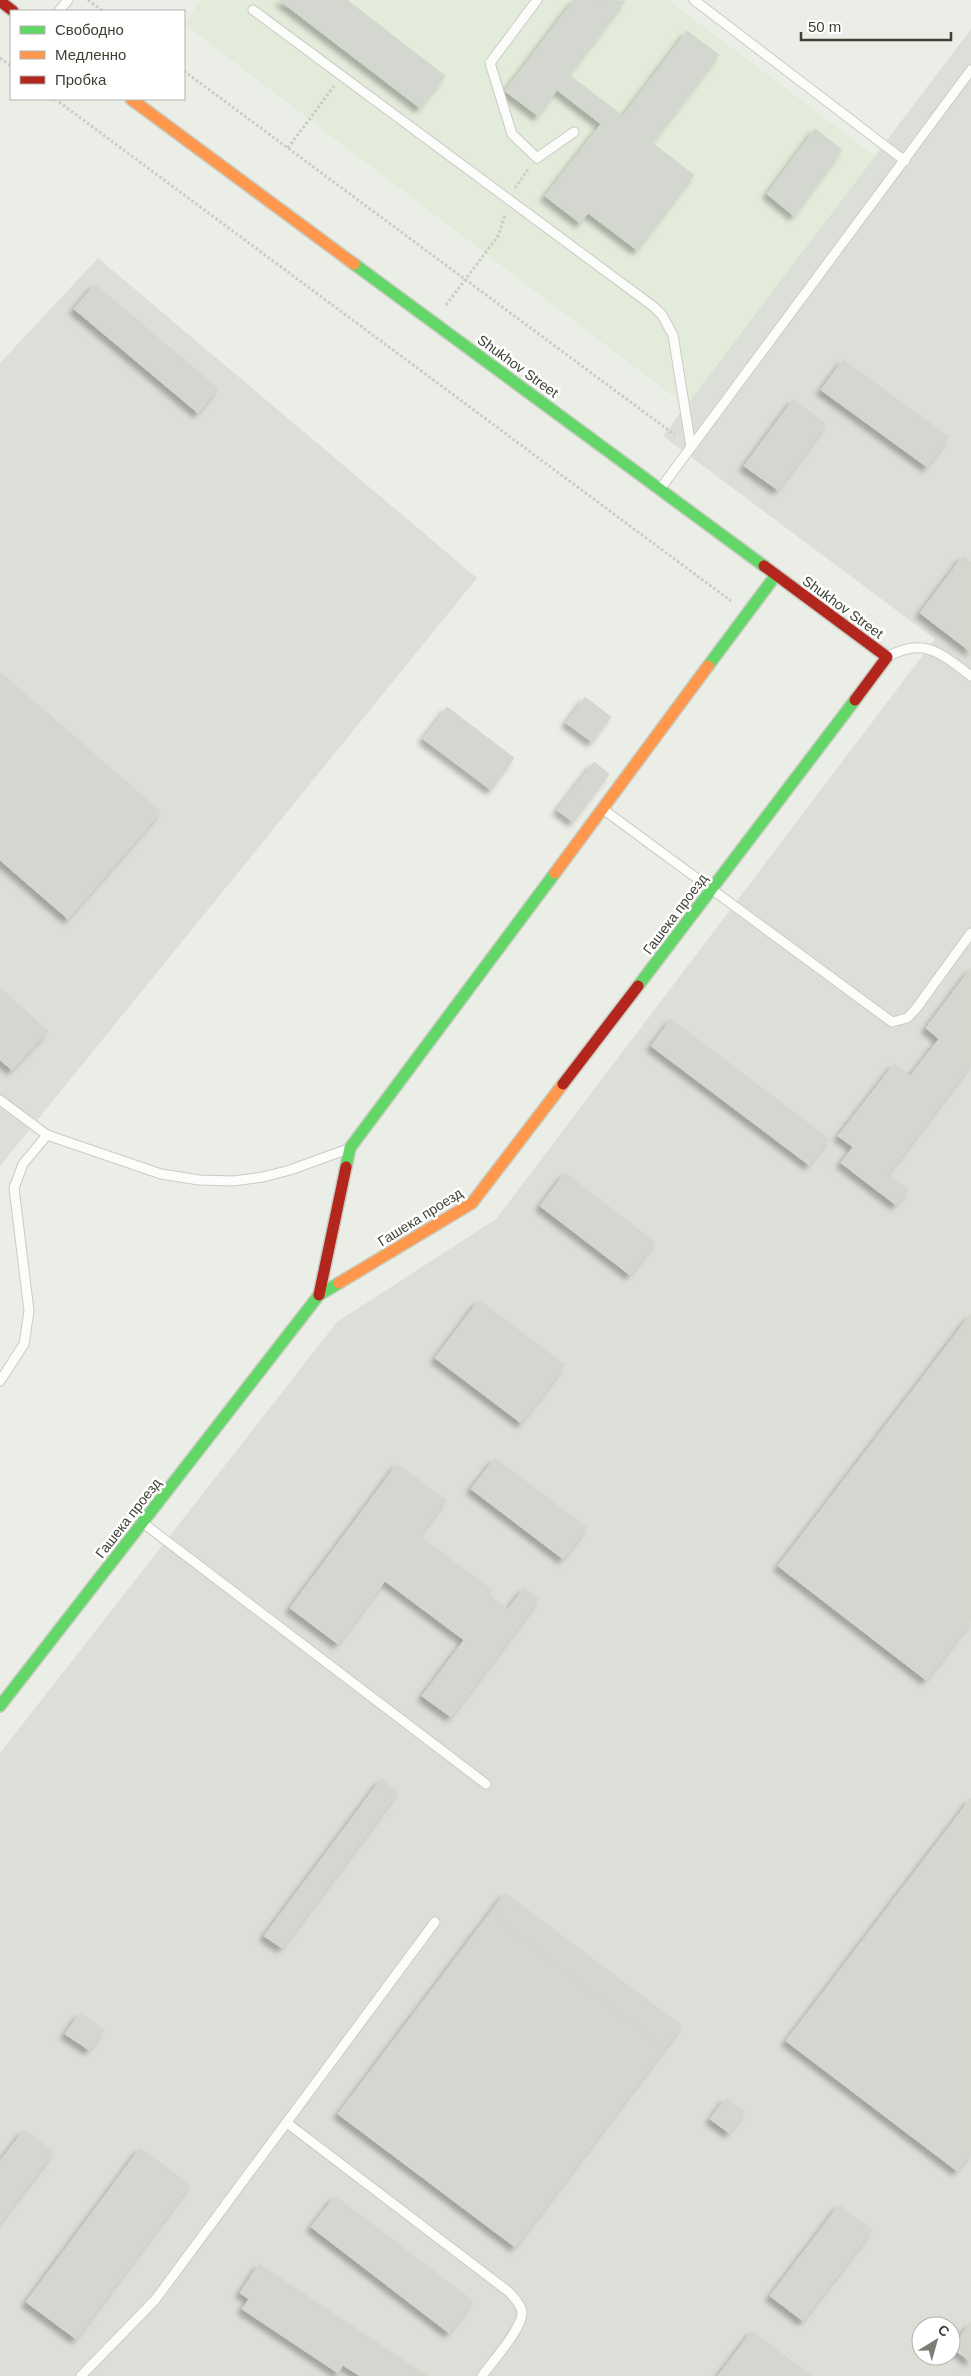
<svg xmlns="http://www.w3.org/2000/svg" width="971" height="2376" font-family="Arial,sans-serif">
<defs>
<filter id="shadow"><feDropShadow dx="-4.5" dy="4.5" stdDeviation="2.5" flood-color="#0004"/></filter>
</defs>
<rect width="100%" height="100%" fill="#ebeee7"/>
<g fill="#dcdfd7" fill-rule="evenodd">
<path d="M 971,29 L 971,2376 L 0,2376 L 0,1753 L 337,1322 L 496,1219 L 935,639 L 663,436 ZM 921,2326 L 951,2326 L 951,2356 L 921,2356 Z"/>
<polygon points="98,258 477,578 0,1166 0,363"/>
</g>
<polygon fill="#e3ebda" points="201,0 668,0 875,156 686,406 184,24"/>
<g fill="#d4d7d0" stroke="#d3d6cd" filter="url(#shadow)">
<polygon points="279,0 347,0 445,76 420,108"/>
<polygon points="574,0 625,1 569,75 623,116 687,31 719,55 652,143 694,175 637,250 588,213 580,223 545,196 601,124 557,90 538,116 505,91"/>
<polygon points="815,129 842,150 794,216 767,194"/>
<polygon points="95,284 218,389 198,413 74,309"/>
<polygon points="843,360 949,437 927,467 821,390"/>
<polygon points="793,400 826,424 778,490 744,466"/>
<polygon points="963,556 971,562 971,652 920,613"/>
<polygon points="0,672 161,812 68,919 0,860"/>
<polygon points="585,697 611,717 592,742 566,723"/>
<polygon points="447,707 514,758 491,790 423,739"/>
<polygon points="594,762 609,774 573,822 557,810"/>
<polygon points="971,968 971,1064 888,1174 908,1189 896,1205 841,1163 853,1147 838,1136 894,1064 910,1076 939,1039 926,1028"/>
<polygon points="0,988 48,1031 12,1070 0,1060"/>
<polygon points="671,1019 829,1139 809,1165 651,1046"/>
<polygon points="565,1173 655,1242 630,1275 540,1206"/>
<polygon points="479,1300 565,1365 521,1423 435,1358"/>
<polygon points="971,1314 971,1621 926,1680 778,1566"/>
<polygon points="495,1458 587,1528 563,1559 471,1489"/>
<polygon points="397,1464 446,1500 419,1536 492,1590 489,1595 508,1609 524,1588 539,1599 451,1717 422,1696 464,1640 385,1581 338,1644 290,1608"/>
<polygon points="381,1779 398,1792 282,1948 264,1936"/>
<polygon points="971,1798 971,2153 957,2171 786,2041"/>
<polygon points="505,1893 682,2026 665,2048 489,1914"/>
<polygon points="489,1914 665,2048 515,2247 338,2114"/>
<polygon points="80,2013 104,2030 89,2050 65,2034"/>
<polygon points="726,2098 745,2112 729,2133 710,2119"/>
<polygon points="24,2130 54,2152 0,2223 0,2161"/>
<polygon points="140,2148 190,2185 76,2339 26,2302"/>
<polygon points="335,2196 473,2301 449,2333 311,2227"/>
<polygon points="839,2205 872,2230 803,2321 770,2296"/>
<polygon points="259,2264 427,2376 360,2376 343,2365 338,2373 242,2309 249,2299 240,2293"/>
<polygon points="971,2322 971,2362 952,2348"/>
<polygon points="752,2331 811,2376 718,2376"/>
</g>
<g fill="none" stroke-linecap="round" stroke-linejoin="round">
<g stroke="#c9ccc5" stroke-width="11">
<g id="lane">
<polyline points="537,0 490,63 512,134 537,158 574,132"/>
<polyline points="694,0 905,161"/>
<polyline points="253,10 654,307 662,315 673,335 691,447"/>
<polyline points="59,11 68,0"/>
<polyline points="660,489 971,70"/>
<path d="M 887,657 C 925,636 941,654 971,676"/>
<polyline points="604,810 892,1022 907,1018 915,1010 971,933"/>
<polyline points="0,1100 47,1135 161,1174 199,1180 233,1181 263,1177 290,1170 348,1149"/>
<polyline points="0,1381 24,1344 29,1311 14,1188 23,1164 47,1135"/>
<polyline points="143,1523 486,1784"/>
<path d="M 287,2123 L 509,2292 C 513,2297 521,2304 522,2312 C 523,2328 491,2363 482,2376"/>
<polyline points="81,2376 155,2300 435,1922"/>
</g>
</g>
<g stroke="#c7ccc0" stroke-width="14">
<g id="fast">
<polyline points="354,264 764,566"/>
<polyline points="708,666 776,575"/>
<polyline points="638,986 855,700"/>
<polyline points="346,1167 350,1148 555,873"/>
<polyline points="0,1706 319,1295 339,1283"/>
</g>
</g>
<g stroke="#c7ccc0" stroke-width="14">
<g id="slow">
<polyline points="131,99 354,264"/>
<polyline points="555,873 708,666"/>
<polyline points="339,1283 472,1203 563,1084"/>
</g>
</g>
<g stroke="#c7ccc0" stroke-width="14">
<g id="jam">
<polyline points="0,1 13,11"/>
<polyline points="764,566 887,657 855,700"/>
<polyline points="563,1084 638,986"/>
<polyline points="319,1295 346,1167"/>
</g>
</g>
<g stroke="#caccc6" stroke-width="3" stroke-dasharray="2.5 2.5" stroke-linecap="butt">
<polyline points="88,0 103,11"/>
<polyline points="0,58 11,66"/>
<polyline points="184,71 675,435"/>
<polyline points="55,99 731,601"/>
<polyline points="288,148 334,86"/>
<polyline points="515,188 529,168"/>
<polyline points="446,305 498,236 505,215"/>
</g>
<use href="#lane" stroke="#fcfcfb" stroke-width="9"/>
<use href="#fast" stroke="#63d668" stroke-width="11"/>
<use href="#slow" stroke="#ff974d" stroke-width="11"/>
<use href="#jam" stroke="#b3261e" stroke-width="11"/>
</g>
<g text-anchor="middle" stroke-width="5" stroke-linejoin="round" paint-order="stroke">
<g font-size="14" fill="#3e4235" stroke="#fff">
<text transform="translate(518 366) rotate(36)" y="5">Shukhov Street</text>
<text transform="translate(843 607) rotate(36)" y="5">Shukhov Street</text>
<text transform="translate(675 914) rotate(-53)" y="5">Гашека проезд</text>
<text transform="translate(420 1217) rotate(-32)" y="5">Гашека проезд</text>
<text transform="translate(128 1518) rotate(-52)" y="5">Гашека проезд</text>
</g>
</g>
<rect x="10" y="10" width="175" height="90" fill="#ffffff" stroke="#b2b3ae"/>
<rect x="20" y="26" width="25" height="8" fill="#63d668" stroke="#b2b3ae"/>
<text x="55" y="35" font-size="15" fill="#3e4235">Свободно</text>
<rect x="20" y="51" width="25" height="8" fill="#ff974d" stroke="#b2b3ae"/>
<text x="55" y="60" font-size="15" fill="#3e4235">Медленно</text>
<rect x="20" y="76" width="25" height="8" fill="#b3261e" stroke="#b2b3ae"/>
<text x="55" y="85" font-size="15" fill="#3e4235">Пробка</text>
<g transform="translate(936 2341) rotate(37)"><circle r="24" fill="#ffffff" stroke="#b2b3ae"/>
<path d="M0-4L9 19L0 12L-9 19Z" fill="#7b7e73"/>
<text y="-8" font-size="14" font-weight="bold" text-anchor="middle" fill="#3e4235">С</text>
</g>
<path d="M801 32v8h150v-8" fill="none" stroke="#3e4235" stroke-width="2.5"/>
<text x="808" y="32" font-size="15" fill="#3e4235" stroke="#ffffff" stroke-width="4" paint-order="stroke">50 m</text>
</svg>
